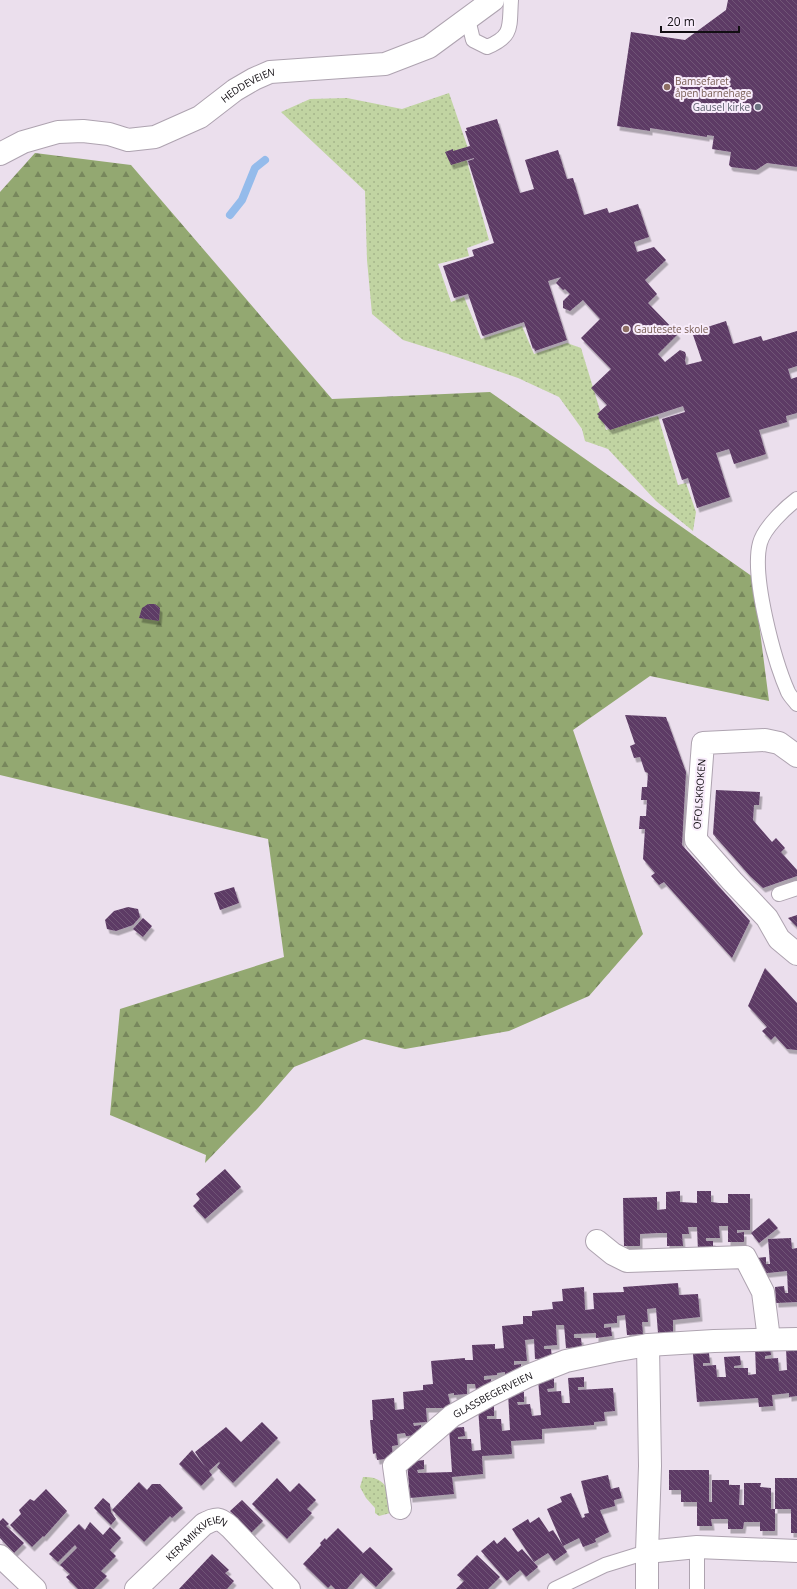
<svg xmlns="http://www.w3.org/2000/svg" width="797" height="1589" font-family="'Open Sans',sans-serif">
<defs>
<pattern id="forest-firs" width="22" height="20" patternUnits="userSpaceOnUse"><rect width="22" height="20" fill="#93a871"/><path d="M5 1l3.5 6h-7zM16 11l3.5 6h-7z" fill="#77875c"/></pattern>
<pattern id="park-dots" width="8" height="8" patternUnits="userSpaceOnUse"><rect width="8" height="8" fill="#c1d4a2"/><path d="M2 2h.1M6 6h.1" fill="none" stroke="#a5b58b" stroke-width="1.8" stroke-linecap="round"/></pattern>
<pattern id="building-back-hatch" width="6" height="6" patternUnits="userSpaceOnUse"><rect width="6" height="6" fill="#5d3b65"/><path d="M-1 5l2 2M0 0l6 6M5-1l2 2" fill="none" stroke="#6f5476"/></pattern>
<filter id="shadow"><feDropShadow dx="2.5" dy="4.5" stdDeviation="0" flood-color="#0004"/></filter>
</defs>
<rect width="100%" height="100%" fill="#ebdfed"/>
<polygon fill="url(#forest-firs)" points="35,153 131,165 332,399 490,392 753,577 769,701 650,676 573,730 643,934 589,996 509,1031 405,1049 364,1039 294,1067 258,1108 205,1163 206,1155 110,1115 120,1009 284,957 268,839 0,775 0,192"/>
<g fill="url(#park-dots)">
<polygon points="449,93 471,157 466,158 489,240 467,248 469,256 438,264 451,302 464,297 481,339 522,326 534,354 567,343 581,348 606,430 658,416 678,485 686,483 696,512 693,531 656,501 608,449 585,441 582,429 559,397 518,378 448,354 403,340 372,314 367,260 365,191 281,112 310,99 347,98 402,109"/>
<path d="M 363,1477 C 388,1476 389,1493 394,1512 L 379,1516 L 375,1513 L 375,1508 L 366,1498 L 360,1487 Z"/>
</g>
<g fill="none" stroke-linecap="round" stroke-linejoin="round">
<polyline stroke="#94bbeb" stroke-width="8" points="230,215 242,200 255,168 265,160"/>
</g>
<g fill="url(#building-back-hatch)" filter="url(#shadow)">
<polygon points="728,0 797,0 797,167 767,163 756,170 731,167 729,165 731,152 712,149 714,136 707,135 707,137 650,128 650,131 617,126 631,32 685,40 726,10"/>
<polygon points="497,119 520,193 534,189 525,160 558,150 567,179 573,178 584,215 607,208 609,213 638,204 649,237 634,242 637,252 654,247 666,260 645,280 657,294 648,303 678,334 658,354 665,362 680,350 685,352 686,355 685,360 686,365 702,361 692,332 726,321 733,344 761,336 763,341 797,331 797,366 788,369 791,379 797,377 797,413 786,416 787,422 759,430 766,454 734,464 729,449 716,453 730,497 697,508 688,478 682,480 662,419 685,412 683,406 610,430 598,417 599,416 597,414 607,405 591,388 611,369 581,338 600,319 583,300 570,311 563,308 563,301 570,294 565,289 563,290 556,283 561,277 548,281 567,340 535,351 534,348 533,349 524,322 483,336 482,335 468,294 454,298 443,266 474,256 472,250 494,243 468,161 474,159 474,158 451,165 445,152 453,149 453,151 470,146 465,131 467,131 466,128"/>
<polygon points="148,604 155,604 160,608 159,621 139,618 142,608"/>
<polygon points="625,715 666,717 686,772 682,845 750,921 732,958 664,882 659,885 651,876 655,873 643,859 645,829 639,829 640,816 646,816 647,800 641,800 642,787 647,787 648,773 645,772 640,757 634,758 630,746 635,744"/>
<polygon points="716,790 760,792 759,805 754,805 753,820 772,842 776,838 785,848 781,852 797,870 797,876 763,888 750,876 713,834"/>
<polygon points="234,887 239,903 220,910 214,893"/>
<polygon points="128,907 138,909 140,917 133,925 116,931 107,929 105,920 114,911"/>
<polygon points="797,915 797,927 788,918"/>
<polygon points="143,918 152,926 143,937 133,929"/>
<polygon points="765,968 797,1003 797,1050 787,1049 775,1036 771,1040 762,1031 767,1027 748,1006"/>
<polygon points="225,1169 241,1187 205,1219 193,1206 200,1199 196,1194"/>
<polygon points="680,1191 680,1202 697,1203 697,1191 711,1191 711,1202 719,1203 728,1203 728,1194 750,1194 750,1230 737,1230 737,1233 744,1232 744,1242 728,1242 728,1226 719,1226 720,1238 706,1238 706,1241 713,1241 713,1251 698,1251 697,1227 688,1227 689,1234 682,1234 683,1246 667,1246 667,1233 658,1233 640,1234 640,1246 624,1246 623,1198 657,1197 657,1210 666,1209 666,1192"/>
<polygon points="769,1218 778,1228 759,1243 751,1233"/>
<polygon points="791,1238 792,1249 797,1248 797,1302 776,1303 775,1287 784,1286 785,1293 788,1293 787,1271 757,1274 756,1258 766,1257 766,1264 770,1264 768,1239"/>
<polygon points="678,1283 679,1295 698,1294 700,1317 673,1320 673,1332 658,1333 656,1308 647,1309 648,1322 642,1322 643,1334 627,1335 625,1315 617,1316 617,1323 604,1324 604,1328 611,1327 612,1336 596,1338 596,1333 574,1334 574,1338 581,1338 582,1347 566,1348 564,1325 556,1325 557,1345 544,1346 544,1349 551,1349 552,1358 535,1359 534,1339 525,1340 527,1361 514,1361 514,1365 521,1364 521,1374 505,1375 505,1372 497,1373 497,1375 484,1376 484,1380 491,1379 492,1389 476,1390 475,1384 467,1384 467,1394 454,1395 454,1393 448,1394 451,1408 426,1408 427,1422 413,1423 414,1426 421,1425 422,1435 406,1436 405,1433 397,1434 398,1445 392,1446 393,1458 377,1460 376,1453 373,1454 370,1420 373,1420 372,1400 394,1398 395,1410 404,1409 403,1392 423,1390 423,1385 433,1384 431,1361 465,1358 465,1360 473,1360 472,1345 495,1344 495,1349 504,1348 502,1326 523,1324 523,1316 532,1316 532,1311 553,1309 552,1302 563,1301 562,1289 584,1287 585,1310 594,1309 593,1293 624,1292 623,1287"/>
<polygon points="770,1346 771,1355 765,1356 765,1359 778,1358 779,1371 787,1370 786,1348 797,1347 797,1396 789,1397 789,1393 772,1395 773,1406 759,1407 758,1398 697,1402 693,1354 709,1353 710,1363 703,1363 703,1366 716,1365 717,1377 726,1377 724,1357 740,1356 741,1365 734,1366 734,1368 748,1368 748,1375 756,1374 755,1347"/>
<polygon points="584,1377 584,1387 578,1387 578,1390 613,1388 615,1411 604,1412 605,1421 594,1422 594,1425 542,1429 542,1439 511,1441 512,1454 482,1456 483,1474 452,1477 454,1494 410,1498 407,1462 424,1460 424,1469 417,1470 418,1473 452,1472 449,1428 464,1427 465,1436 458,1437 458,1439 471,1439 472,1451 481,1450 478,1407 494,1406 494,1416 487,1416 487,1419 501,1419 502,1431 510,1430 508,1393 524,1392 524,1402 517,1402 518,1405 530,1404 532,1416 541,1415 538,1379 554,1378 554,1388 547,1389 548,1392 561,1391 562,1403 570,1403 568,1378"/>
<polygon points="262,1422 278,1438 233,1483 217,1467 220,1463 219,1462 209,1471 212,1475 201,1486 179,1464 192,1450 206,1468 195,1452 226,1427 241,1442"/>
<polygon points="669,1470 709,1470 709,1502 712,1502 712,1480 729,1480 729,1485 740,1485 739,1505 744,1505 744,1483 761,1483 760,1487 771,1488 771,1509 775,1509 775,1531 760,1531 760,1522 744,1522 743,1529 728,1529 728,1519 711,1519 712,1526 697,1526 697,1502 681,1502 681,1490 669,1490"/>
<polygon points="608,1475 611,1489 619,1487 622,1498 614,1500 615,1506 600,1510 609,1532 595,1539 596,1542 583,1547 579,1538 563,1546 547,1509 562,1502 560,1497 571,1493 582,1518 585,1517 584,1514 589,1513 581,1481"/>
<polygon points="277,1478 290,1492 299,1483 316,1500 307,1509 312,1513 287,1539 252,1504"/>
<polygon points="775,1478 797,1478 797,1533 791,1533 791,1509 775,1509"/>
<polygon points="139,1482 147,1490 152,1484 160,1484 183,1508 172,1518 170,1516 144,1542 112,1510"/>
<polygon points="46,1489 67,1511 44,1537 43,1536 32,1547 10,1525 21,1514 19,1510 30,1499 34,1501"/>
<polygon points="103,1498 110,1504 111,1512 116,1519 111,1525 94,1508"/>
<polygon points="242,1500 263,1521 251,1533 230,1511"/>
<polygon points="539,1517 549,1532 553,1530 567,1552 554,1561 548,1553 534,1562 512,1529 528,1519 530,1523"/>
<polygon points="3,1518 9,1524 6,1526 24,1543 14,1553 0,1538 0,1521"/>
<polygon points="90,1522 103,1535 110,1527 121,1538 110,1550 116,1556 101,1571 107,1576 94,1589 78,1589 66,1577 70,1574 60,1565 77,1548 75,1545 58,1562 49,1554 79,1524 85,1530"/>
<polygon points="338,1528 363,1553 360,1556 370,1547 393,1569 376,1587 361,1573 347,1589 335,1589 331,1585 328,1588 303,1564 321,1545 320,1543 325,1538 326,1540"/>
<polygon points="505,1537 518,1552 522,1549 538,1567 526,1577 520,1570 507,1581 481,1551 494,1540 497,1544"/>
<polygon points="212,1554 229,1570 225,1573 234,1581 227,1589 179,1589"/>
<polygon points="477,1555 500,1577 488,1589 456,1589 464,1581 457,1575"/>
</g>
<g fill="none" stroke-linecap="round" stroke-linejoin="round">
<g stroke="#aea3b0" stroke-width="16">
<g id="lane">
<path d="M 468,19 L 473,40 L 487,47 C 514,36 509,26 511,0"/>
<path d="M 797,499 C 785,508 764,528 760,543 C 751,576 774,660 788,692 C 790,696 794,700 797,704"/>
<polyline points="779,894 797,888"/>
<polyline points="555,1589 605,1565 647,1552"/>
<polyline points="697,1589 697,1547"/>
</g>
</g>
<g stroke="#aea3b0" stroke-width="24">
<g id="street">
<path id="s1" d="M 0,154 L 23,142 L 58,132 L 83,131 L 109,134 L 128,140 L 155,137 L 200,117 L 235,90 L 254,79 L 270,72 L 385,64 L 429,47 L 493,0"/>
<polyline points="797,756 779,743 765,740 703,743 696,835 696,840 732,881 767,918 779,939 797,954"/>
<polyline points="597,1241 613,1254 627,1261 745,1257 763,1292 769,1339"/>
<path id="s2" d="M 400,1508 L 394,1466 L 452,1416 L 488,1396 L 528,1376 L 566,1361 L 613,1351 L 648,1345 L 714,1341 L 797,1339"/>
<polyline points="647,1552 697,1547 797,1551"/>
<polyline points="0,1556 35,1589"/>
<path id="s3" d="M 136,1589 L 204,1524 C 217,1518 219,1517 230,1527 L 289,1589"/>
<polyline points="647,1589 647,1552 650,1466 648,1345"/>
</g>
</g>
<use href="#lane" stroke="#fff" stroke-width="14"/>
<use href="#street" stroke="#fff" stroke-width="22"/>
</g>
<g fill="#8d6e63" stroke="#f8ecfb" stroke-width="1.5">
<circle cx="667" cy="87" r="4"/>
<circle cx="626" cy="329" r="4"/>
</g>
<circle fill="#6b7280" stroke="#f8ecfb" stroke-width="1.5" cx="758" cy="107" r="4"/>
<g text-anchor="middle" stroke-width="4" stroke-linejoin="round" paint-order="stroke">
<g font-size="10" fill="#785e54" stroke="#f8ecfb" text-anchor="start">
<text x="675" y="85">Bamsefaret<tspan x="675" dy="12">åpen barnehage</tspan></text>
<text x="634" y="333">Gautesete skole</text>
</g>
<g font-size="10" fill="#120e13" stroke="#f8ecfb">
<text dy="4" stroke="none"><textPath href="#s1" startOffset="268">HEDDEVEIEN</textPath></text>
<text transform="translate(699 794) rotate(-86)" y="4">OFOLSKROKEN</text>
<text dy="4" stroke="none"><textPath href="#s2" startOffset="165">GLASSBEGERVEIEN</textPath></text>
<text dy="4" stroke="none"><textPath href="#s3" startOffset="81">KERAMIKKVEIEN</textPath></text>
</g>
<g font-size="10" fill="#5b616d" stroke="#f8ecfb" text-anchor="end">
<text x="750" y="111">Gausel kirke</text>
</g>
</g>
<path d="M661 26v6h78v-6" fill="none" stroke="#120e13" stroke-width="2"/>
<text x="667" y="26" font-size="12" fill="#120e13" stroke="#f8ecfb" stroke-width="3" paint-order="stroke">20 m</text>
</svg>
